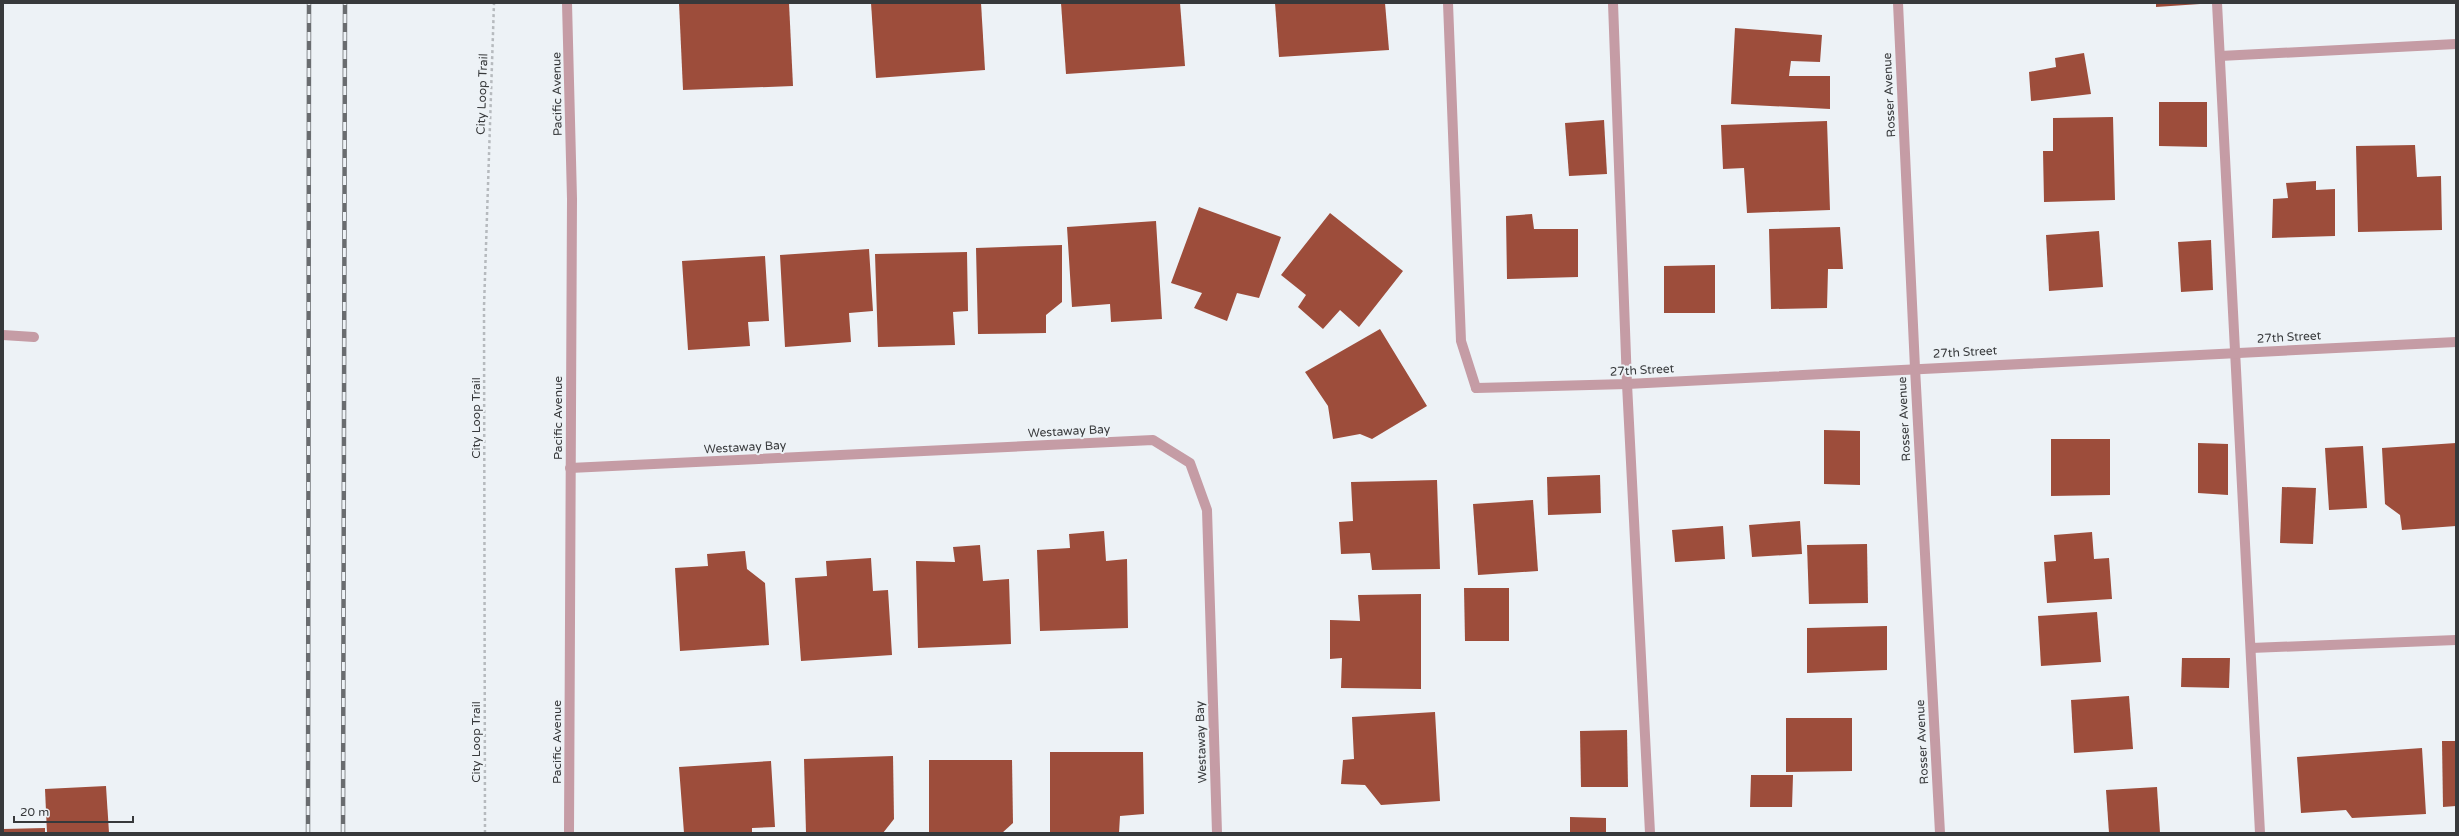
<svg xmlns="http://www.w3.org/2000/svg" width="2459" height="836" font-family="'Varela Round',sans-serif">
<rect width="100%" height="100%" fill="#edf2f6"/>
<g fill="#9d4d3b">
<polygon points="679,3 789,3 793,86 683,90"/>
<polygon points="871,3 981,3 985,70 876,78"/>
<polygon points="1061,3 1180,3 1185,66 1066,74"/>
<polygon points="1275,3 1385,3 1389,50 1279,57"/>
<polygon points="2156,3 2200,3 2200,4 2156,7"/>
<polygon points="1735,28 1822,35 1820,62 1791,61 1789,76 1830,76 1830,109 1731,104"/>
<polygon points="2084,53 2091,94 2031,101 2029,72 2056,67 2055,58"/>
<polygon points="2159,102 2207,102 2207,147 2159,146"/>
<polygon points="2113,117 2115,200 2044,202 2043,151 2053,151 2053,118"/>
<polygon points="1604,120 1607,174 1569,176 1565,123"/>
<polygon points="1827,121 1830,210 1747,213 1744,168 1723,169 1721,125"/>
<polygon points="2415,145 2417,177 2441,176 2442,230 2358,232 2356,146"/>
<polygon points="2316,181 2316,190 2335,189 2335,236 2272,238 2273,199 2288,198 2286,183"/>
<polygon points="1199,207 1281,237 1259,298 1237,293 1227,321 1194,308 1202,293 1171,283"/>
<polygon points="1330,213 1403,271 1359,327 1340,310 1323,329 1298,307 1306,295 1281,275"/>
<polygon points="1532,214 1534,229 1578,229 1578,277 1507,279 1506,216"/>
<polygon points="1156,221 1162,319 1111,322 1110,304 1072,307 1067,227"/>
<polygon points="1840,227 1843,269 1828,269 1827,308 1771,309 1769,229"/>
<polygon points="2099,231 2103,287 2049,291 2046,235"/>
<polygon points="2211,240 2213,290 2181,292 2178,242"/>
<polygon points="1062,245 1062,302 1046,315 1046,333 978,334 976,248"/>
<polygon points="869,249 873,311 849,313 851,342 785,347 780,255"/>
<polygon points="967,252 968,311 953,312 955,345 878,347 875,254"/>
<polygon points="765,256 769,321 748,322 750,346 688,350 682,261"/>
<polygon points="1715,265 1715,313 1664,313 1664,266"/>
<polygon points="1380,329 1427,406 1372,439 1360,434 1333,439 1328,406 1305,372"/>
<polygon points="1824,430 1860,431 1860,485 1824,484"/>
<polygon points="2051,439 2110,439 2110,495 2051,496"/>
<polygon points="2198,443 2228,444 2228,495 2198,493"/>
<polygon points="2456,443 2456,526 2402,530 2400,515 2385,504 2382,448"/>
<polygon points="2363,446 2367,508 2329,510 2325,448"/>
<polygon points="1600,475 1601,513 1548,515 1547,477"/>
<polygon points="1437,480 1440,569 1372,570 1370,553 1341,554 1339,522 1353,521 1351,482"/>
<polygon points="2282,487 2316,488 2313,544 2280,543"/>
<polygon points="1533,500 1538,571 1478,575 1473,504"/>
<polygon points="1800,521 1802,554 1752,557 1749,525"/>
<polygon points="1723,526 1725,559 1675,562 1672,530"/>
<polygon points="1104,531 1106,561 1127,559 1128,628 1040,631 1037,550 1070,548 1069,534"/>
<polygon points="2092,532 2094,559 2109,558 2112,599 2047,603 2044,562 2056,561 2054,535"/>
<polygon points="1867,544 1868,603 1809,604 1807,545"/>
<polygon points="980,545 983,581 1009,579 1011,644 918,648 916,561 955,562 953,547"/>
<polygon points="745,551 747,569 765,583 769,645 680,651 675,568 708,566 707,554"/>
<polygon points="871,558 873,591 888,590 892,655 801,661 795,578 827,576 826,561"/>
<polygon points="1464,588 1509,588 1509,641 1465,641"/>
<polygon points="1421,594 1421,689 1341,688 1342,658 1330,659 1330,620 1360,621 1358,595"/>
<polygon points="2097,612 2101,662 2041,666 2038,616"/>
<polygon points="1887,626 1887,670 1807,673 1807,628"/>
<polygon points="2182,658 2230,658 2229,688 2181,687"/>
<polygon points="2129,696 2133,749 2074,753 2071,700"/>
<polygon points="1435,712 1440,801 1381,805 1365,785 1341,784 1343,760 1354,759 1352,717"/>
<polygon points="1786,718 1852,718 1852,771 1786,772"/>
<polygon points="1627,730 1628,787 1581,787 1580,731"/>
<polygon points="2442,741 2456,741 2456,806 2443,807"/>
<polygon points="2422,748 2426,814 2352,818 2346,810 2301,813 2297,757"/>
<polygon points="1050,752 1143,752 1144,814 1120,816 1119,833 1050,833"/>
<polygon points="893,756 894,819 883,833 806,833 804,759"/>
<polygon points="929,760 1012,760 1013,823 1002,833 929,833"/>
<polygon points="771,761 775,827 752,828 752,833 684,833 679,767"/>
<polygon points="1751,775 1793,775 1792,807 1750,807"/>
<polygon points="106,786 109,833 47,833 45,789"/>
<polygon points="2157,787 2160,833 2109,833 2106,790"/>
<polygon points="1570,817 1606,818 1606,833 1570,833"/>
<polygon points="45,828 45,833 3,833 3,829"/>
</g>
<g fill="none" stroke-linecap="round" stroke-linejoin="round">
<polyline stroke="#b6babe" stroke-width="2.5" stroke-dasharray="3 3" stroke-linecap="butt" points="485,833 484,307 494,3"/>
<g stroke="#c59ca5" stroke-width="10">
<polyline points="1448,3 1461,341 1476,388"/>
<polyline points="1613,3 1627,384 1650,833"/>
<polyline points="2217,3 2260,833"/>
<polyline points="2220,56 2456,44"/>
<polyline points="2251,648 2456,640"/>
</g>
<g stroke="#c59ca5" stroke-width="10">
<polyline points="567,3 572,199 569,833"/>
<polyline points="3,335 34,337"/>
<polyline points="1476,388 1627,384 2456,342"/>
<polyline points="570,468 1153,440 1190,463 1207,510 1217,833"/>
</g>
<polyline stroke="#c59ca5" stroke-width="10" points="1898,3 1915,368 1940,833"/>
<g stroke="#696c6f" stroke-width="4.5">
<g id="rail">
<polyline points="308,833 309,3"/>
<polyline points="343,833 345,3"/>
</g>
</g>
<use href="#rail" stroke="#edf2f6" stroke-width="3" stroke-dasharray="9" stroke-linecap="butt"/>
</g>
<g text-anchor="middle" stroke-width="4" stroke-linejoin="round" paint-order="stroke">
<g font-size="12" fill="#37393b" stroke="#edf2f6">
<text transform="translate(482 94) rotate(-88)" y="4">City Loop Trail</text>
<text transform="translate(557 94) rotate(-91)" y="4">Pacific Avenue</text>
<text transform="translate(1889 95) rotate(-93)" y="4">Rosser Avenue</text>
<text transform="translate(2289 337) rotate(-3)" y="4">27th Street</text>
<text transform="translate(1965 352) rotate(-3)" y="4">27th Street</text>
<text transform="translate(1642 370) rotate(-3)" y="4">27th Street</text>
<text transform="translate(476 418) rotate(-90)" y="4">City Loop Trail</text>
<text transform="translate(558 418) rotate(-90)" y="4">Pacific Avenue</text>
<text transform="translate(1904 419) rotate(-93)" y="4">Rosser Avenue</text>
<text transform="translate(1069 431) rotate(-3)" y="4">Westaway Bay</text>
<text transform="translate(745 447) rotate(-3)" y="4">Westaway Bay</text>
<text transform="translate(476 742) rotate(-90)" y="4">City Loop Trail</text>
<text transform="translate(557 742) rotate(-90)" y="4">Pacific Avenue</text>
<text transform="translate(1201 742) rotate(-92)" y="4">Westaway Bay</text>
<text transform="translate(1922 742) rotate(-93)" y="4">Rosser Avenue</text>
</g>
</g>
<rect width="2459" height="836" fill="none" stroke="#37393b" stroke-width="8"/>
<path d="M14 816v6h119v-6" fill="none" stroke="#37393b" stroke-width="2"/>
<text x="20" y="816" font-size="12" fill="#37393b" stroke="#edf2f6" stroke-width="3" paint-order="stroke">20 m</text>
</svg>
